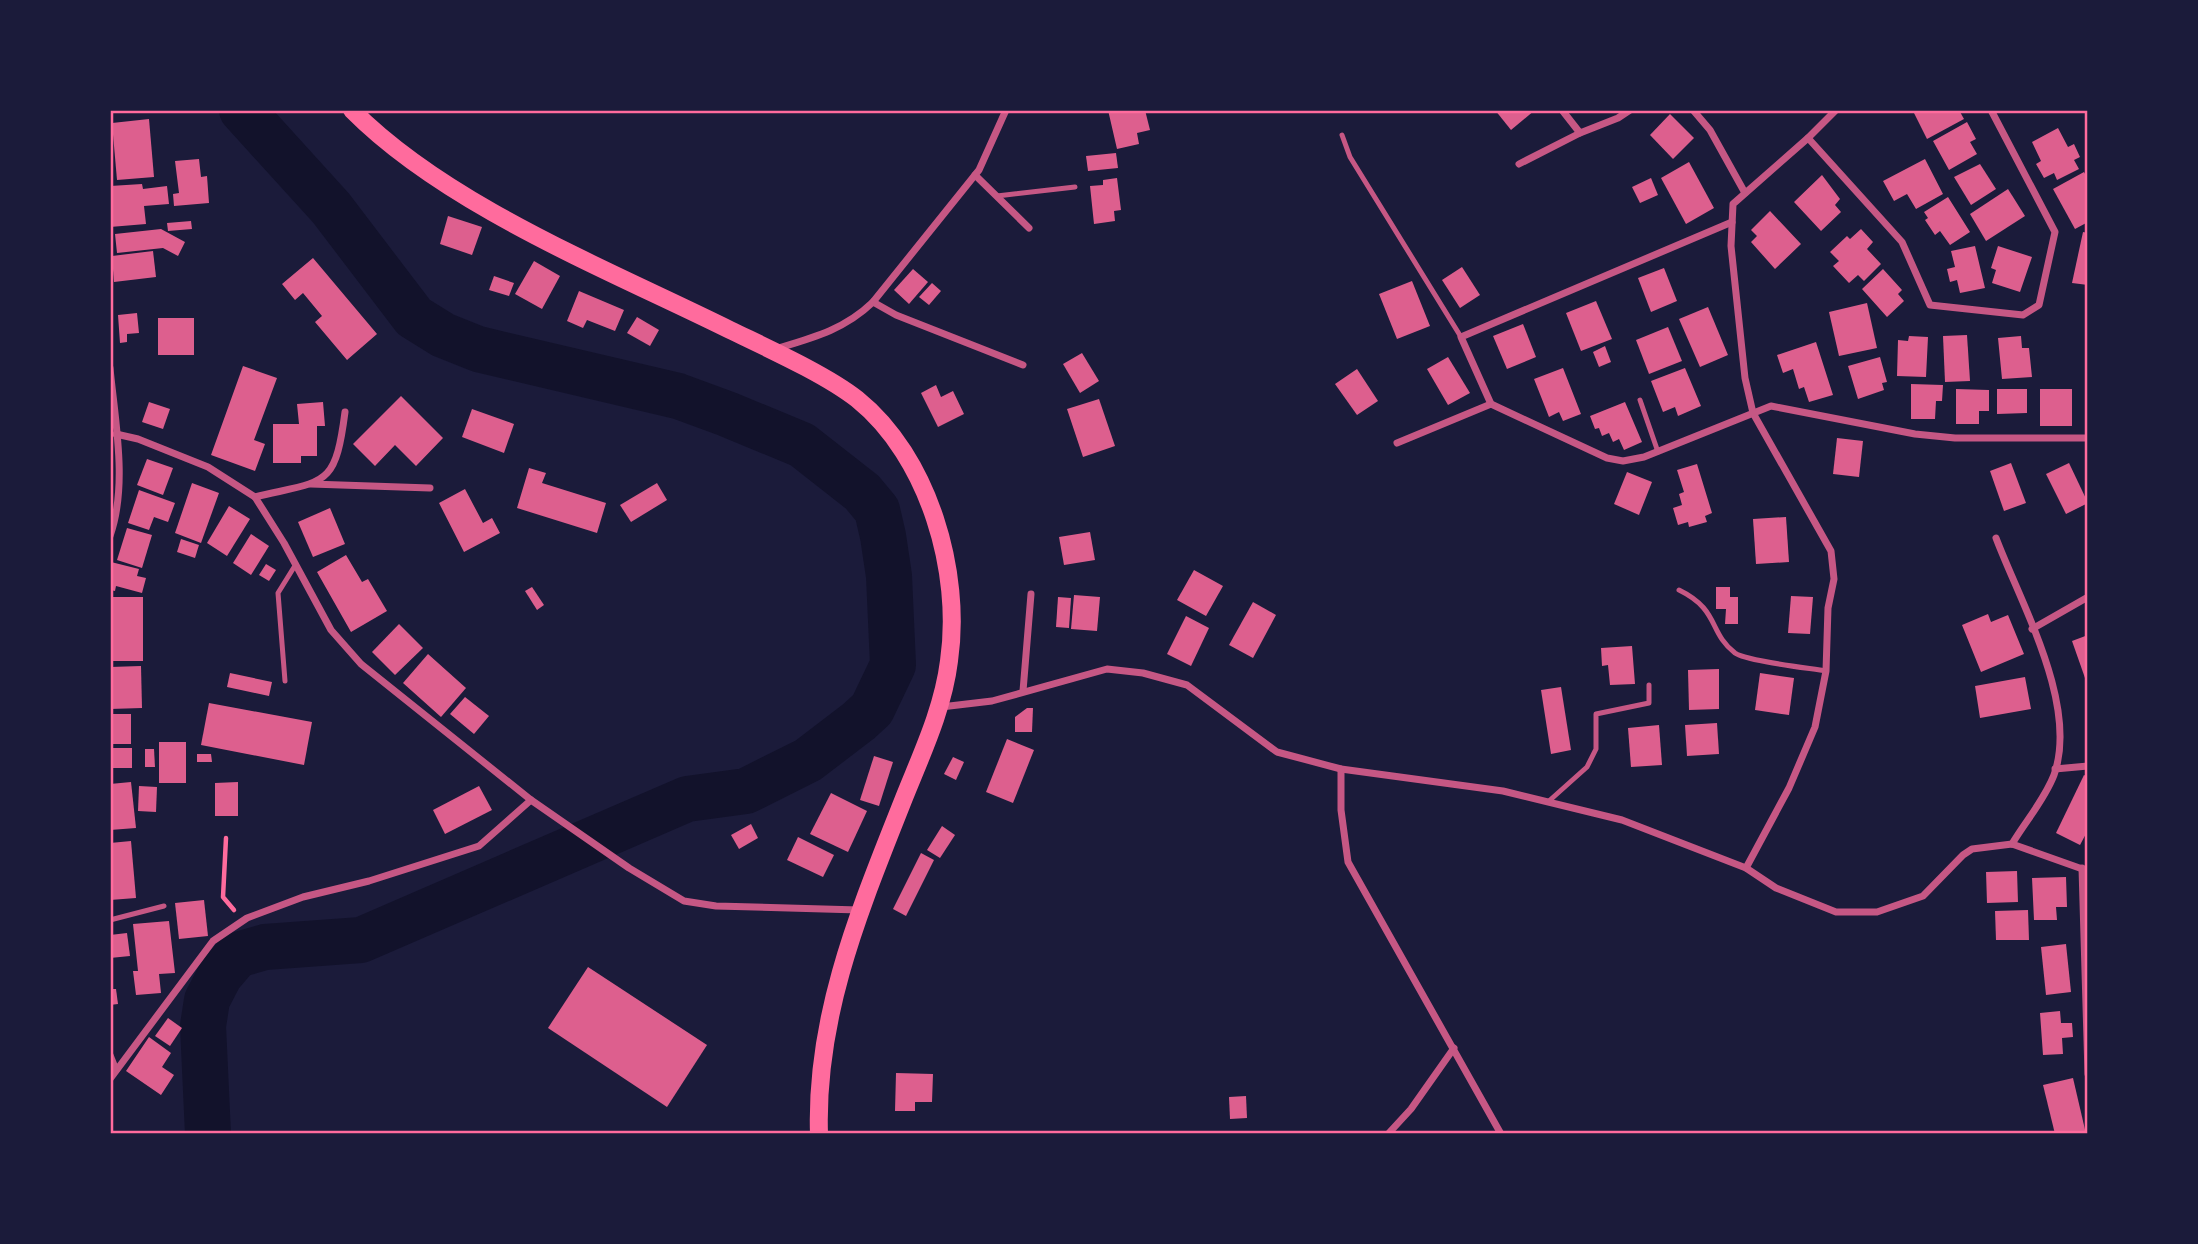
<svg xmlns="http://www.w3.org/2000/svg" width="2198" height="1244" font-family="'Exo 2',sans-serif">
<rect width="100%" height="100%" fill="#1b1b3a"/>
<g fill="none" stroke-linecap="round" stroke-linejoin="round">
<polyline stroke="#12122b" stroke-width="46" points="208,1134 203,1026 207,1000 220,975 237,955 265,947 361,940 687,799 746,791 808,760 859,721 872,709 893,665 889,576 883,536 877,510 862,492 802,445 727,414 678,396 478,349 443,335 414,317 331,208 242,110"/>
</g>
<g fill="#dd5f8e">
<polygon points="1108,110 1145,110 1150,130 1137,133 1139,144 1117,149"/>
<polygon points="1495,110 1535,110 1511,130"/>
<polygon points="1920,110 1959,110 1964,119 1927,139 1914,113"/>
<polygon points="1670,114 1694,138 1673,159 1650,135"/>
<polygon points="149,119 154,177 117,180 112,123"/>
<polygon points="1967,122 1976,139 1970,142 1977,154 1949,170 1933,141"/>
<polygon points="2058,128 2068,147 2074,144 2080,157 2074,160 2079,169 2057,180 2054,173 2044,178 2036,164 2041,161 2032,142"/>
<polygon points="1116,153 1118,168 1088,171 1086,156"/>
<polygon points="199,159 201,177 207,176 209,203 174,206 173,194 179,193 175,161"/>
<polygon points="1925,159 1943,194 1916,209 1907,194 1894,201 1883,181"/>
<polygon points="1689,162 1714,208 1686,224 1661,178"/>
<polygon points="1980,164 1996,189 1971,205 1954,177"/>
<polygon points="2084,172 2088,179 2088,222 2075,229 2053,189"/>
<polygon points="1822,175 1840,199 1835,205 1841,212 1821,231 1794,202"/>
<polygon points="1117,178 1121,210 1114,211 1115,221 1094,224 1090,186 1103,185 1103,180"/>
<polygon points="1651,178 1658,195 1640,203 1632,187"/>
<polygon points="142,184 143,189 167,186 169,204 144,206 146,224 110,227 110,186"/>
<polygon points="2008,189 2025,216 1986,241 1970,214"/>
<polygon points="1948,197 1970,232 1950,245 1940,231 1935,235 1925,220 1928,218 1924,212"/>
<polygon points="1770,211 1801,244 1775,269 1751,242 1757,236 1751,230"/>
<polygon points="448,216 482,227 472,255 440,244"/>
<polygon points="191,221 192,229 168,231 167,223"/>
<polygon points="161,229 185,242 178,256 163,248 117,253 115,234"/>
<polygon points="1861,229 1873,242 1867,249 1881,264 1864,281 1858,275 1849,283 1833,266 1839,261 1830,252 1847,236 1850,239"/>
<polygon points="2083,232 2088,233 2088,285 2072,283"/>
<polygon points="1975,246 1985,288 1960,293 1957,280 1950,282 1947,269 1955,267 1951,251"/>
<polygon points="1998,246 2032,257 2020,292 1992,283 1996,270 1991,268"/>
<polygon points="153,251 156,277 114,282 112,256"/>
<polygon points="313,258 377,334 347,360 315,322 322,316 303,293 295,300 282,284"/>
<polygon points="534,261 560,276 542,309 515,294"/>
<polygon points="1462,267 1480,295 1460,308 1442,280"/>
<polygon points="1664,268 1677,301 1651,312 1638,278"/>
<polygon points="913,269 928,282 909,304 894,290"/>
<polygon points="1883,269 1902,290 1898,294 1904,301 1887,317 1862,289"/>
<polygon points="494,276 514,283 509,296 489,290"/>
<polygon points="1412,281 1430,326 1397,339 1379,294"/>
<polygon points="932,283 941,291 929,305 919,297"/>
<polygon points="579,291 624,310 615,331 587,320 583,328 567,321"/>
<polygon points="1596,301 1612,339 1581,351 1566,313"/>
<polygon points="1867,303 1877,348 1839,356 1829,312"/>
<polygon points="1708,307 1728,355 1700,367 1679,319"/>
<polygon points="137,313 139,333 127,334 127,342 120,343 118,315"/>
<polygon points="637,317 659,330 650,346 627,333"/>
<rect x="158" y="318" width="36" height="37"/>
<polygon points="1523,324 1536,357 1507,369 1493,336"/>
<polygon points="1668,327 1682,361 1649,374 1636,340"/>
<polygon points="1967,335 1970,381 1945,382 1943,336"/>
<polygon points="1909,336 1928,337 1926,377 1897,376 1898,340 1908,341"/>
<polygon points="2021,336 2022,348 2029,348 2032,377 2002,379 1998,338"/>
<polygon points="1816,342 1833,395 1809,402 1804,387 1799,389 1793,369 1783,373 1777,355"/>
<polygon points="1605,346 1611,362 1599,367 1593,352"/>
<polygon points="1082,353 1099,381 1080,393 1063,364"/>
<polygon points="1448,357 1470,393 1448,405 1427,369"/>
<polygon points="1880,357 1887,382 1882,383 1884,390 1858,399 1848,366"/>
<polygon points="243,366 277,378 254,440 265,444 255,471 211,455"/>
<polygon points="1563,368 1581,414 1563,421 1559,412 1549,417 1534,379"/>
<polygon points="1685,368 1701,406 1678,416 1675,407 1663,412 1651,381"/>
<polygon points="1357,369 1378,401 1357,415 1335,384"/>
<polygon points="1911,384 1943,385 1942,401 1936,401 1935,419 1911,419"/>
<polygon points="936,385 941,397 953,391 964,414 938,427 921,393"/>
<polygon points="1956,389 1989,390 1989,411 1979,411 1979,424 1956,424"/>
<polygon points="1997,389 2027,389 2027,413 1997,414"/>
<rect x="2040" y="389" width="32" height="37"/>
<polygon points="401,396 443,438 416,466 395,445 375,466 353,444"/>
<polygon points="1099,399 1115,446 1083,457 1067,409"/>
<polygon points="149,402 170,409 163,429 142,422"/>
<polygon points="323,402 325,426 317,426 317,456 301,456 301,463 273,463 273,424 299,424 297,404"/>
<polygon points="1625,402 1642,442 1624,450 1619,439 1613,442 1609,433 1602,436 1599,428 1595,429 1590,416"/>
<polygon points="472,409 514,424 504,453 462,437"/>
<polygon points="1837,438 1863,441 1859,477 1833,474"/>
<polygon points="147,459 173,468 163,495 137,485"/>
<polygon points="2011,463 2026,503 2004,511 1990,471"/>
<polygon points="2069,463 2088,503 2066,514 2046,474"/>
<polygon points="1697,464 1712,513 1705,516 1707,522 1689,527 1688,522 1678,525 1673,508 1682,505 1679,494 1684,492 1677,470"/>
<polygon points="529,468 546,473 542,483 606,503 597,533 517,508"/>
<polygon points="1627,472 1652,482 1639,515 1614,504"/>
<polygon points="192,483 219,493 201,543 175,533"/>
<polygon points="657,483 667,500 631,522 620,505"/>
<polygon points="465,489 483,523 492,518 500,533 464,552 439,503"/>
<polygon points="139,490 175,503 168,522 154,517 149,530 128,523"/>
<polygon points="229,506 250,519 227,556 207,543"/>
<polygon points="330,508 345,544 313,557 298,522"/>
<polygon points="1786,517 1789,562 1756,564 1753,519"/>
<polygon points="127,528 152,535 142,568 117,560"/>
<polygon points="1090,532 1095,560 1064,565 1059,537"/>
<polygon points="251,534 269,546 251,575 233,563"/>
<polygon points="181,539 199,545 195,558 177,552"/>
<polygon points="346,555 362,582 368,579 387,611 351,632 317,572"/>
<polygon points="111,562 139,569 137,576 146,578 142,593 116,586 115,591 110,590"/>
<polygon points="266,564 276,570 269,581 259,575"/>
<polygon points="1194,570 1223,586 1206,616 1177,600"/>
<polygon points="532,587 544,605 537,610 525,591"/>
<polygon points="1716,587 1730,587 1730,597 1738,597 1738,624 1725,624 1726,609 1716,609"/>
<polygon points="1074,595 1100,597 1097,631 1071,629"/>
<polygon points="1791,596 1813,597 1810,634 1788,633"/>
<rect x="110" y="597" width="33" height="64"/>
<polygon points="1058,597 1071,598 1069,628 1056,627"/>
<polygon points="1253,602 1276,615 1253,658 1229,645"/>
<polygon points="1988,614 1991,622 2008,615 2024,654 1981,672 1962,625"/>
<polygon points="1186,616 1209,628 1191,666 1167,654"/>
<polygon points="399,624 423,648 395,675 372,652"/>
<polygon points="2088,635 2088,678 2085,678 2072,641"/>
<polygon points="1632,646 1635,684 1610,685 1608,665 1602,666 1601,648"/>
<polygon points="428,654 466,688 441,717 403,683"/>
<polygon points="141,666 142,708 110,709 110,667"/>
<polygon points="1719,669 1719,709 1689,710 1688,670"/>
<polygon points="230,673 272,682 269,696 227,687"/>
<polygon points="1760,673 1794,678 1789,715 1755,710"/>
<polygon points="2025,677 2031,709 1980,718 1975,686"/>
<polygon points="1561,687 1571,750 1551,754 1541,690"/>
<polygon points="465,697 489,716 474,734 450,714"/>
<polygon points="209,703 312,722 304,765 201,745"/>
<polygon points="1027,708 1033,708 1032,732 1015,732 1015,717"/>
<rect x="110" y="714" width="21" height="30"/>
<polygon points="1717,723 1719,754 1687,756 1685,725"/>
<polygon points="1659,725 1662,765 1631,767 1628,728"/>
<polygon points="1007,739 1034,750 1013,803 986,792"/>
<rect x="159" y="742" width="27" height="41"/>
<rect x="110" y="748" width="22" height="20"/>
<polygon points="145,749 154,749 155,767 145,767"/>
<polygon points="197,754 211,754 212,762 197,762"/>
<polygon points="874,756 893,762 879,806 860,800"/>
<polygon points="953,757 964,762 956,780 944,774"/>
<polygon points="2084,775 2088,777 2088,830 2080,845 2056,833"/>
<polygon points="131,782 136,828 110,830 110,784"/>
<polygon points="238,782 238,816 215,816 215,783"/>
<polygon points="139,786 157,787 156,812 138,811"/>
<polygon points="479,786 492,810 445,834 433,810"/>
<polygon points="831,793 867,811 848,852 810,834"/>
<polygon points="751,824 758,838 739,849 731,835"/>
<polygon points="942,826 955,835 940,858 927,850"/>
<polygon points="798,837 834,855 823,877 787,860"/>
<polygon points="131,841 136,898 110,900 110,843"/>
<polygon points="921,853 934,860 906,916 893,909"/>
<polygon points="2017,871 2018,902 1987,903 1986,872"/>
<polygon points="2066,877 2067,907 2056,907 2057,920 2034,920 2032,878"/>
<polygon points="204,900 208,936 179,939 175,903"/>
<polygon points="2028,910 2029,940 1996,940 1995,911"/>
<polygon points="169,921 175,973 159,974 161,993 136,995 133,971 138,971 133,924"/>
<polygon points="127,933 130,956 110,958 110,935"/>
<polygon points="2066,944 2071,992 2046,995 2041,947"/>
<polygon points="588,967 707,1045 667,1107 548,1028"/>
<polygon points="110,989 116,989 118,1004 110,1005"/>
<polygon points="2060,1011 2061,1023 2072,1023 2073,1037 2062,1038 2063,1054 2043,1055 2040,1013"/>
<polygon points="168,1018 182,1028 170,1046 155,1036"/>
<polygon points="149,1037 171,1053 162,1067 174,1075 161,1095 126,1071"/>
<polygon points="896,1073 933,1074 932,1102 915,1102 915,1111 895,1111"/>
<polygon points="2073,1078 2086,1134 2055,1134 2043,1085"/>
<polygon points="1246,1096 1247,1118 1230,1119 1229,1097"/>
</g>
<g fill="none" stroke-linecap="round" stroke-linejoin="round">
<polyline stroke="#ff6b9d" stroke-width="4.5" points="226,838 223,897 234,910"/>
<g stroke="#c65784" stroke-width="5">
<polyline points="1342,135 1350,157 1461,337"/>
<polyline points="997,196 1075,187"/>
<polyline points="1640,400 1658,452"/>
<path d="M 1679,590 C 1720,610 1708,632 1735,653 C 1746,661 1808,668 1826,671"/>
<polyline points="285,681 278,593 296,564"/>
<polyline points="1549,801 1587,767 1596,749 1596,714 1649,703 1649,685"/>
<polyline points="110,920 164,906"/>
</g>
<g stroke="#c65784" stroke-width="7">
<polyline points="1562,110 1580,133 1618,118 1630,110"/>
<polyline points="1693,110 1710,130 1745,193"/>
<polyline points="1836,110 1808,138 1902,242 1930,305 2023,315 2039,305 2055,232 1991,110"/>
<polyline points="1519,164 1580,133"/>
<polyline points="975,175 1029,228"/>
<polyline points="1732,222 1461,337 1491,404 1607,458 1623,461 1644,457 1771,406 1915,434 1955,438 2088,438"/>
<polyline points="873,302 896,315 1023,365"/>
<path d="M 775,349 C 812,338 844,330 873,302 L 979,170 L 1006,110"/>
<path d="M 110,368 C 115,421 128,485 110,536"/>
<polyline points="116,434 138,439 208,467 255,497 284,543 331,630 361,664 531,800 629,868 684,901 716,906 859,910"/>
<polyline points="1397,443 1491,404"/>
<polyline points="311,484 430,488"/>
<path d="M 255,497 C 326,480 335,489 345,412"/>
<path d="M 1996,538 C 2021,604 2079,705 2054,775 C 2045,799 2025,822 2012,844"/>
<polyline points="2032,629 2088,597"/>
<polyline points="1023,691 1031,594"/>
<polyline points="941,707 992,701 1107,669 1143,673 1187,685 1277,752 1341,769 1503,791 1622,820 1746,868 1776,888 1836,912 1877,912 1923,896 1963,855 1972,849 2012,844 2088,871"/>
<polyline points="1341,769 1341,810 1348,862 1501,1134"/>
<polyline points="2055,769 2088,766"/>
<polyline points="1746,868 1789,788 1815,727 1826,671 1828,608 1834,579 1831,551 1753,413 1745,378 1731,246 1733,204 1808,138"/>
<polyline points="2082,868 2088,1074"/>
<polyline points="110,1055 116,1070"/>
<polyline points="110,1079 213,941 247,918 303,897 369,881 479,846 531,800"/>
<polyline points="1388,1134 1411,1109 1454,1048"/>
</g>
<path stroke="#ff6b9d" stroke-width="18" d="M 352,110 C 447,206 609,270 730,330 C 767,348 825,374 857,399 C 929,457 962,572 949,661 C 943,709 922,753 904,798 C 861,907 815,1014 819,1134"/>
</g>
<rect width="2198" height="1244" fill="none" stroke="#1b1b3a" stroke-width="224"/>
<rect x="112" y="112" width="1974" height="1020" fill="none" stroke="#ff6b9d" stroke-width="2.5"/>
</svg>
